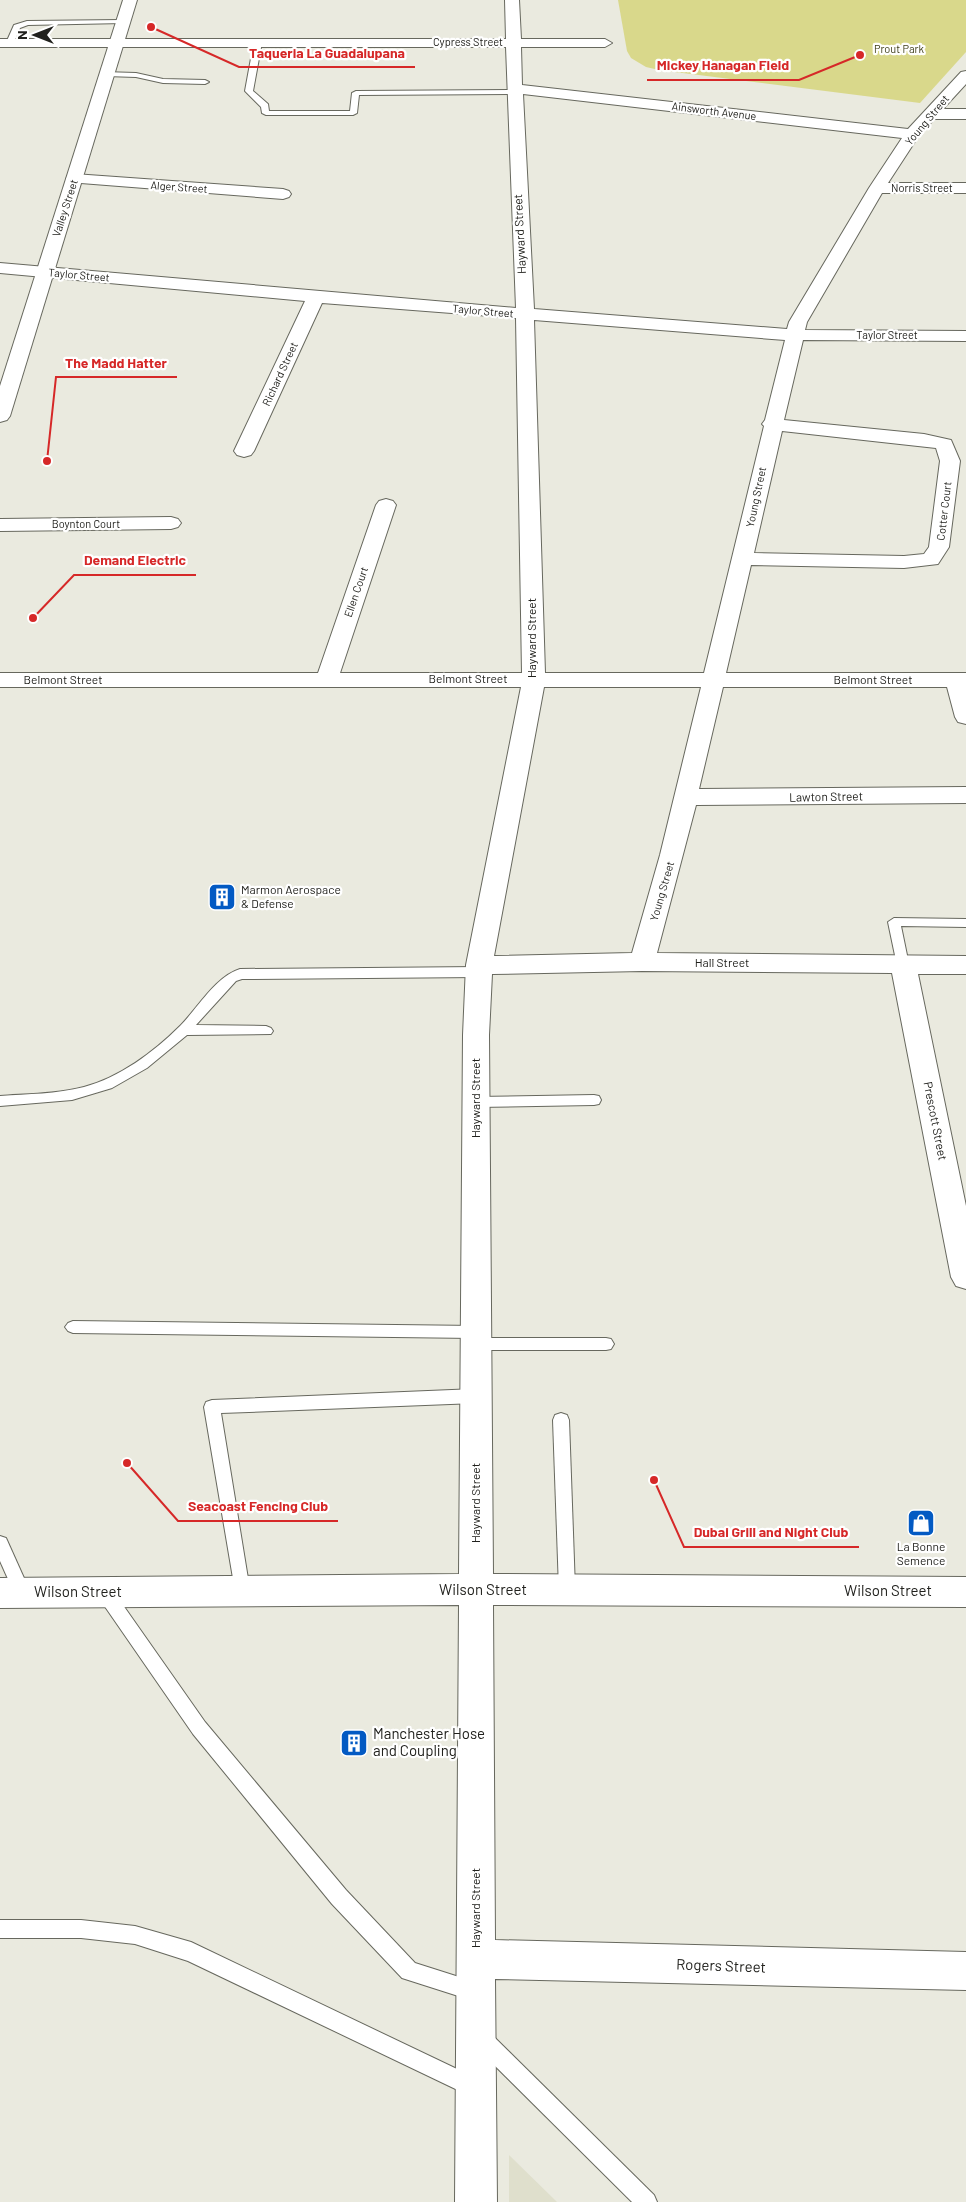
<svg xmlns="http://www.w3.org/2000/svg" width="966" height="2202" font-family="Barlow,sans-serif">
<rect width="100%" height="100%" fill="#eaeadf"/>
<polygon fill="#dfdfcc" points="509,2155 557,2202 509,2202"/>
<polygon fill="#d9d88b" points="618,0 966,0 966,52 920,103 659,70 646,67 631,58 627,51"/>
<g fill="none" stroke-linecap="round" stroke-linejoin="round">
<g stroke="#67685e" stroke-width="2">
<g id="lane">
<polygon points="122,20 126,22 124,23 28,25 20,28 13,45 6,43 14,25 27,21"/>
<polygon points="258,40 262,42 253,91 268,104 269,111 350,111 352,93 356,91 515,90 519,92 515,94 359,95 357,113 353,115 266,115 262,113 261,107 245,91 254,42"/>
<polygon points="103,72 136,73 163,79 205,80 209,82 205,84 163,83 136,77 106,76 102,74"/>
<polygon points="894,918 966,919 966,927 901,926 909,965 908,968 898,968 897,965 888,922"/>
<path d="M 479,967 L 484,969 L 485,972 L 484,975 L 479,977 L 242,979 L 236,981 L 196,1025 L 266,1026 L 271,1028 L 273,1031 L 271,1034 L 187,1035 L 147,1068 L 112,1088 L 72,1100 L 0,1106 L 0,1096 C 28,1094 56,1094 84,1087 C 119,1078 154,1052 180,1026 C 198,1008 215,977 240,969 Z"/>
<polygon points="594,1095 599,1096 601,1100 599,1104 594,1105 476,1107 471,1106 469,1102 471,1098 476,1097"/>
<polygon points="73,1321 476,1326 481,1328 484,1332 481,1336 478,1338 606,1338 611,1339 614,1344 611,1349 606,1350 476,1350 471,1349 468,1344 471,1339 474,1338 73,1333 68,1331 65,1327 68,1323"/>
<polygon points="476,1389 482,1391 484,1396 482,1401 476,1403 221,1413 250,1591 248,1596 242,1599 236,1596 204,1407 206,1402 212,1400"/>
<polygon points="561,1413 567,1415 569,1420 575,1589 573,1594 567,1597 561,1594 559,1589 553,1420 555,1415"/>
<polygon points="0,1536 6,1538 28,1587 30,1592 28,1597 22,1600 16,1597 0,1561"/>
<polygon points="105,1585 111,1588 205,1722 346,1890 415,1963 481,1984 484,1991 481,1998 474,2001 402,1978 332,1904 193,1734 99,1598 97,1593 99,1588"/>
<polygon points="0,1920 81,1920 135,1926 191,1942 480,2080 483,2087 480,2094 473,2097 466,2094 188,1961 135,1944 81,1938 0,1938"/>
<polygon points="483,2030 490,2033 654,2195 657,2202 632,2202 476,2047 473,2040 476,2033"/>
</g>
</g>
<g stroke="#67685e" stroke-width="2">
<g id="street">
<path d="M 505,0 L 519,0 L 521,39 L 605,39 L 612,43 L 605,47 L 521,47 L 522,85 L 908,129 L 961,72 L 966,71 L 966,84 L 943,109 L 966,109 L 966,119 L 934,119 L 918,137 L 888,183 L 966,183 L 966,193 L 882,193 L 807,322 L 805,330 L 966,331 L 966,341 L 803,340 L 784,420 L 924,434 L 951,440 L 960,461 L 949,547 L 938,564 L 904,568 L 751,565 L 726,673 L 966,673 L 966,724 L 958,722 L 955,717 L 947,687 L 723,687 L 699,789 L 966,787 L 966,803 L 696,805 L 657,953 L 966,956 L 966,974 L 918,974 L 966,1206 L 966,1289 L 956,1286 L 951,1277 L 892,973 L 642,971 L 492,974 L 489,1035 L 493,1574 L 966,1577 L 966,1607 L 493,1605 L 495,1940 L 966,1952 L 966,1990 L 495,1979 L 497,2202 L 455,2202 L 459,1605 L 0,1608 L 0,1578 L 459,1574 L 463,1035 L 466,965 L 521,687 L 0,687 L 0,673 L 318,673 L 376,505 L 379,501 L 386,499 L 393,501 L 396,505 L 340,673 L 522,673 L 516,318 L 322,303 L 254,451 L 251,455 L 244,457 L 237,455 L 234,451 L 305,301 L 0,273 L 0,263 L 516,308 L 506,47 L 0,47 L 0,39 L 506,39 ZM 523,94 L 902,138 L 869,188 L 789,322 L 787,329 L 534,309 ZM 534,320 L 785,340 L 765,420 L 762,424 L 764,426 L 704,673 L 545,673 ZM 782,431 L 936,448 L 940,461 L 929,547 L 924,554 L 904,556 L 754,553 ZM 544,687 L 701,687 L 660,855 L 632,953 L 494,956 Z"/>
<polygon points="74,174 283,189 289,191 291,194 289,197 283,199 68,182 66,179 68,176"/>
<polygon points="171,517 178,519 181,523 178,527 171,529 0,531 0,519"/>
</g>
</g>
<g stroke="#67685e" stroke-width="2">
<polygon id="secondary" points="123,0 137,0 10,416 7,420 0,422 0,386"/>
</g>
<use href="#lane" fill="#fff" fill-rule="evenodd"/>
<use href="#street" fill="#fff" fill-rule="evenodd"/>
<use href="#secondary" fill="#fff" fill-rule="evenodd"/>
</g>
<defs>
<g id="building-square" transform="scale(1.4375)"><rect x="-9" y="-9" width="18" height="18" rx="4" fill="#035ac3" stroke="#fff"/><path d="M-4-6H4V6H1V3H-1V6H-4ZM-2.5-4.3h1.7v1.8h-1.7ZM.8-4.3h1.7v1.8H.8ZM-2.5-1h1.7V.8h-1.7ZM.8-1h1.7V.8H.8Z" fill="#fff"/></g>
<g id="shop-square" transform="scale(1.4375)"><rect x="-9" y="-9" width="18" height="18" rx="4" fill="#035ac3" stroke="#fff"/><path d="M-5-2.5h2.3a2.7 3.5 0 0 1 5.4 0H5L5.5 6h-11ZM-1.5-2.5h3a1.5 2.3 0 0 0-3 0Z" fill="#fff"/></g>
</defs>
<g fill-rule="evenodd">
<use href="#building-square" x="222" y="897"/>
<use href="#shop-square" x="921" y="1523"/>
<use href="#building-square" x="354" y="1743"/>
</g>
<g text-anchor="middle" stroke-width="4.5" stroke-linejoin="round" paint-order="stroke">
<g font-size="11" fill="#21211d" stroke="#fff">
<text x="468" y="46">Cypress Street</text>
<text transform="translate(714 111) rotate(7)" y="4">Ainsworth Avenue</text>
<text transform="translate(927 120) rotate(-50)" y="4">Young Street</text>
<text transform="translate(179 187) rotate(4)" y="4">Alger Street</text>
<text x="922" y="192">Norris Street</text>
<text transform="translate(65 208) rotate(-72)" y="4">Valley Street</text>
<text transform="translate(79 275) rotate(5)" y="4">Taylor Street</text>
<text transform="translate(483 311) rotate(5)" y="4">Taylor Street</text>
<text x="887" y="339">Taylor Street</text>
<text transform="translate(280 374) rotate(-65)" y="4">Richard Street</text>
<text transform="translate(756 497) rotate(-78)" y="4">Young Street</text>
<text transform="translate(944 511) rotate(-83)" y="4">Cotter Court</text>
<text x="86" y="528">Boynton Court</text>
<text transform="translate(356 592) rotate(-71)" y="4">Ellen Court</text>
<text transform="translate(662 891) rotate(-74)" y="4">Young Street</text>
</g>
<g font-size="11" fill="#3d3c17" stroke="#fff">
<text x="899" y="53">Prout Park</text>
</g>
<g font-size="12" fill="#21211d" stroke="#fff">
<text transform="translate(520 234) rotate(-93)" y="4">Hayward Street</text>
<text transform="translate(532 638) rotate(-90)" y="4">Hayward Street</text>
<text x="468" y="683">Belmont Street</text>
<text x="63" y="684">Belmont Street</text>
<text x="873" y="684">Belmont Street</text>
<text transform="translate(826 797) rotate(-1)" y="4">Lawton Street</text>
<text x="722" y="967">Hall Street</text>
<text transform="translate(476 1098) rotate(-90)" y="4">Hayward Street</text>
<text transform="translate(935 1121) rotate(79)" y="4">Prescott Street</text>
<text transform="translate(476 1503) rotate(-90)" y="4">Hayward Street</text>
<text transform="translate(476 1908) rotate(-90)" y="4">Hayward Street</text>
</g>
<g font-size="12" fill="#21211d" stroke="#fff" text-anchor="start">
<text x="241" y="894">Marmon Aerospace<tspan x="241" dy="14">&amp; Defense</tspan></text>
<text x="921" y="1551" text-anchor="middle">La Bonne<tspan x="921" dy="14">Semence</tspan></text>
</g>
<g font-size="15" fill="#21211d" stroke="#fff">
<text x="483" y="1595">Wilson Street</text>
<text x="888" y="1596">Wilson Street</text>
<text x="78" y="1597">Wilson Street</text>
<text transform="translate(721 1966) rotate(2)" y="5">Rogers Street</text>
</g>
<g font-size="15" fill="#21211d" stroke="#fff" text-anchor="start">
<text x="373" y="1739">Manchester Hose<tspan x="373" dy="17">and Coupling</tspan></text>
</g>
</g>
<path fill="none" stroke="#d62828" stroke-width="2" d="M151 27L239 67H415M860 55L799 80H647M47 461L56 377H177M33 618L74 575H196M127 1463L178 1521H338M654 1480L684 1547H859"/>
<g fill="#d62828" stroke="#fff" stroke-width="2">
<circle cx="151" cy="27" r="5"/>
<circle cx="860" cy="55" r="5"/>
<circle cx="47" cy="461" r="5"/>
<circle cx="33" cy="618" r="5"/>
<circle cx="127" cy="1463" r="5"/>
<circle cx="654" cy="1480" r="5"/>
</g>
<g font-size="14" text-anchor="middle" font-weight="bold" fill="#d62828" stroke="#fff" stroke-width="4.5" stroke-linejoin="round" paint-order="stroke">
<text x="327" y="58">Taqueria La Guadalupana</text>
<text x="723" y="70">Mickey Hanagan Field</text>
<text x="116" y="368">The Madd Hatter</text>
<text x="135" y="565">Demand Electric</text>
<text x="258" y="1511">Seacoast Fencing Club</text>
<text x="771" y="1537">Dubai Grill and Night Club</text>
</g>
<g transform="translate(35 35) rotate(270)" stroke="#ffffff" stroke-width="4" paint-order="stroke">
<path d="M0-4L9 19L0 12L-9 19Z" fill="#21211d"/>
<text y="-8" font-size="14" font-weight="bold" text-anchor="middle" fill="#21211d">N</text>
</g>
</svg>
